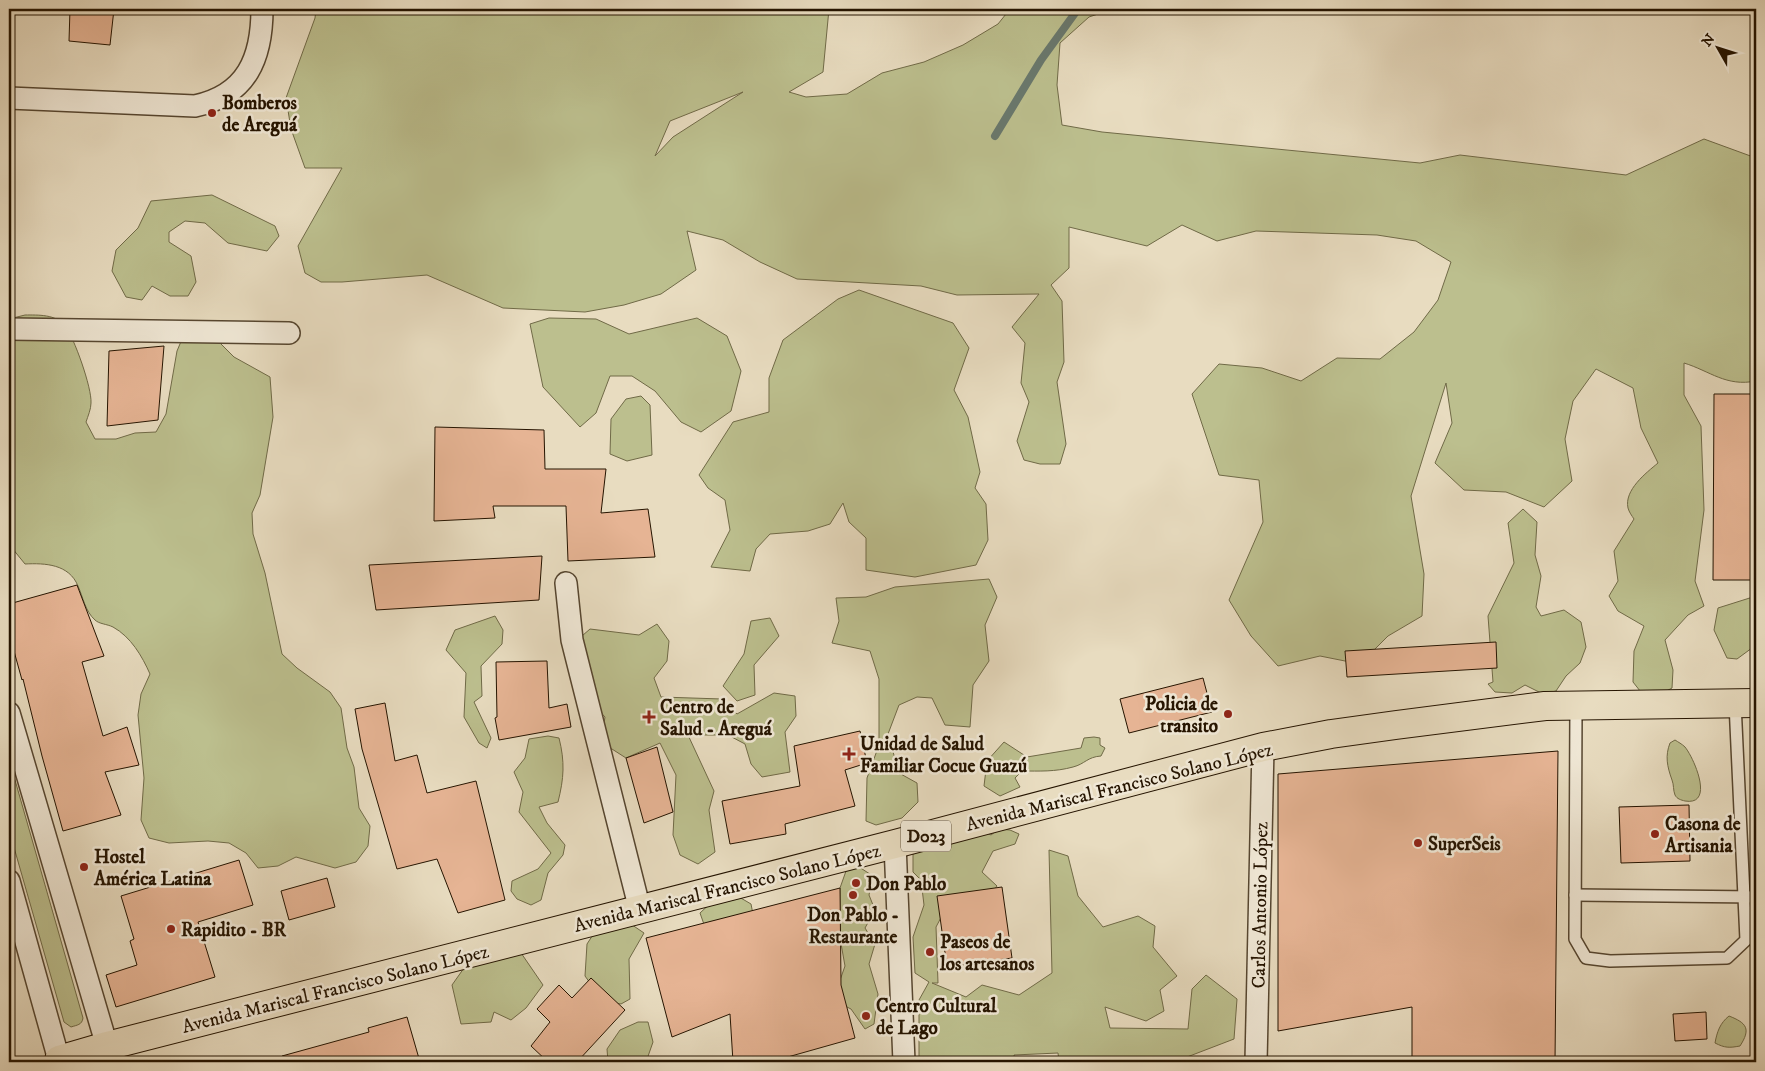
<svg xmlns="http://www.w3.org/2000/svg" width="1765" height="1071" font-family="'IM FELL DW Pica',serif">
<rect width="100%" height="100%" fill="#e8dcc0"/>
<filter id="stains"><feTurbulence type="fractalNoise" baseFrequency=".004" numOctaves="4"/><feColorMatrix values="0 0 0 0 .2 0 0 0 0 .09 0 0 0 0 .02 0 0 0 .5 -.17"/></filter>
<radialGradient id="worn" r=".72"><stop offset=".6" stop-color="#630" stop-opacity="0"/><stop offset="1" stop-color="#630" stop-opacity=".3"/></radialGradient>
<g fill="#bcbf8e" stroke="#706a47" fill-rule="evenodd">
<path d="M 316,9 L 829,9 L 823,72 L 789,92 L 806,97 L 847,94 L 882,73 L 924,62 L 963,45 L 998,24 L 1010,9 L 1113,9 L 1089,17 L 1060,43 L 1057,85 L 1062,125 L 1102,132 L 1420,163 L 1460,155 L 1626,175 L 1704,139 L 1756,158 L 1756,381 C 1726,387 1710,371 1684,363 L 1684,395 L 1701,426 L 1704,510 L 1695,581 L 1704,606 L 1688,615 L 1665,640 L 1673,670 L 1672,688 L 1648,701 L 1633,682 L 1634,651 L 1644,626 L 1618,611 L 1609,596 L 1618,581 L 1614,551 L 1634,519 C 1632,516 1629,512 1628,508 C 1624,490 1646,473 1658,463 L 1641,428 L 1633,388 L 1596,369 L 1573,401 L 1565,439 L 1572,481 L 1544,507 L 1506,492 L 1464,490 L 1435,463 L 1452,423 L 1446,383 L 1411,496 L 1424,574 L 1422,616 L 1388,636 L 1360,664 L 1320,656 L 1278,666 L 1251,636 L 1229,600 L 1263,522 L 1259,480 L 1219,475 L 1192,394 L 1219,364 L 1262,368 L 1301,381 L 1337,358 L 1380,359 L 1414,332 L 1438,300 L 1451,262 L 1416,241 L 1377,235 L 1256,231 L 1217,241 L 1182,225 L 1147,246 L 1069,227 L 1069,268 L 1051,285 L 1062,301 L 1064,362 L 1057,382 L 1066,444 L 1060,464 L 1040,464 L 1024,460 L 1017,441 L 1029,402 L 1021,383 L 1025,343 L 1012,327 L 1039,294 L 957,295 L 921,286 L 797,279 L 760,262 L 723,240 L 687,231 L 696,270 L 661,294 L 624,305 L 585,312 L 503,308 L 427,275 L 342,282 L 321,282 L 305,273 L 298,246 L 342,168 L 305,168 L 291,129 L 286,98 L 315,18 ZM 743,92 L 673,137 L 655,156 L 670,121 Z"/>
<polygon points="212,195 275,226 279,236 267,251 228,243 205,223 185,221 169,232 169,242 191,256 196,282 188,296 170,296 152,286 142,300 126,297 112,271 116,250 138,228 151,201"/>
<polygon points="859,290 953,323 969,348 954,390 968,417 980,472 975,488 986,504 988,540 976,565 915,577 866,570 866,538 849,522 843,503 830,524 808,531 770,534 756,549 750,571 711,567 730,530 725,500 708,488 699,475 733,422 769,412 769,378 783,340 838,299"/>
<path d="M 25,315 C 38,315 56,314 65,326 C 74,337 92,388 91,403 C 91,409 88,416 86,422 L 95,439 L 116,439 L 135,433 L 156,432 L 166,414 L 177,351 L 185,332 L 205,328 L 234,357 L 270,377 L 273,417 L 260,495 L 252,513 L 253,534 L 265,573 L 282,654 L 297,668 L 330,692 L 341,708 L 347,748 L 354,767 L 359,808 L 370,826 L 368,846 L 356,862 L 335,868 L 296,857 L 278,866 L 258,868 L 246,853 L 229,843 L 208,841 L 169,843 L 149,838 L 141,820 L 144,778 L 138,715 L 141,694 L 150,674 C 142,656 131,637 113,627 C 107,624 99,624 95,620 C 85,611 83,597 78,586 C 69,564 45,563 25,564 L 12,548 L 11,527 L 9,523 L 9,319 Z"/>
<polygon points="549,318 596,319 629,334 697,318 727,336 741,371 731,411 701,432 681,422 655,391 632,376 610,376 596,413 580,427 543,387 530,324"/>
<polygon points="641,396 650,405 652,455 627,461 610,454 611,419 626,399"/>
<polygon points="1523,509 1537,522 1535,555 1541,576 1536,607 1541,616 1564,610 1581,622 1586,647 1580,663 1566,676 1556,691 1543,694 1525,685 1512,693 1495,692 1488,684 1493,682 1488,616 1514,563 1508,523"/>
<polygon points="989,579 997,597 985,625 989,661 973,685 970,727 945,725 932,698 917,697 899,705 888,734 899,773 917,783 918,802 902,818 876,825 866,821 867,778 879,745 879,679 870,651 832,643 839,621 836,598 866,597 895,587"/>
<polygon points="1756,596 1756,645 1737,659 1727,658 1714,630 1718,608"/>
<polygon points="495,616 503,630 502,644 481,666 482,696 474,702 491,738 487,748 479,743 464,717 466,673 446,650 455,630"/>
<polygon points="770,618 779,636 754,665 755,695 737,701 723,686 744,654 751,621"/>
<polygon points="657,624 669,641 667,661 654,678 661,697 722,699 737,714 774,693 795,696 796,716 785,732 790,772 762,777 751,764 745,744 728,735 688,735 714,791 709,810 715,852 698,864 680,855 673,835 676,775 660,743 626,758 601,742 605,717 590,701 575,642 590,629 639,635"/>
<path d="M 548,736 L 559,738 C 565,762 564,778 558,802 L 539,807 L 547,823 L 565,845 L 563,855 L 548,873 L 541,900 L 531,905 L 517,899 L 511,891 L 512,881 L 538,869 L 551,853 L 519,812 L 523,792 L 514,772 L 525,758 L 529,739 Z"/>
<path d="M 1094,737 L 1100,738 L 1100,745 L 1105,748 L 1101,756 C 1087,757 1085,764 1073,767 C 1055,772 1039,771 1022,771 L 1015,778 L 1020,787 L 1000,796 L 984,786 L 987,761 L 1004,742 L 1027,757 L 1081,748 L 1084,738 Z"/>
<path d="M 1675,740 C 1678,742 1682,744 1685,747 C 1694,758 1715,806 1685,801 C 1681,800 1677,799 1675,795 C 1673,790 1674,785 1672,780 C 1667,766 1665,756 1670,743 Z"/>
<path d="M 9,759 L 83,1018 C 82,1025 77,1025 71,1027 L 64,1022 L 9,830 Z"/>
<polygon points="964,822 991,835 999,829 1010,830 1019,834 1015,844 993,851 982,872 997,886 991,894 945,910 936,927 938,983 932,983 966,997 982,985 1019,995 1052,973 1049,850 1068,856 1078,896 1103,927 1138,916 1155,926 1153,947 1177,976 1160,990 1164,1011 1146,1021 1105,1007 1110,1028 1188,1029 1192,989 1206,975 1237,999 1234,1039 1174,1062 1059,1062 1058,1053 1014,1055 1015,1062 919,1062 919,1000 929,982 915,973 913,937 924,905 921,880 913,872 913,848"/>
<polygon points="859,867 873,876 869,895 875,910 865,928 875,944 869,964 878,994 874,1024 865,1029 851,1009 833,1000 845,966 840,938 840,888 846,871"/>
<polygon points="734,894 751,904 761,955 719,967 700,913 714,900"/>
<polygon points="619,916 644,933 629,959 630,999 621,1004 611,1002 595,990 585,976 587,944 598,927"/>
<polygon points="519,950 543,985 526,1008 511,1020 494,1012 491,1022 461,1024 452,985 464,968"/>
<path d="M 1729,1016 C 1747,1023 1751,1029 1740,1046 C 1729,1048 1725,1048 1715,1043 C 1717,1032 1720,1023 1729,1016 Z"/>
<polygon points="638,1022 648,1022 653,1042 646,1062 608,1062 607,1049 620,1030"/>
</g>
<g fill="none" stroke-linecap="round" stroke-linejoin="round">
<polyline stroke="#69786d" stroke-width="8" points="995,136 1041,60 1078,9"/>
</g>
<g fill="#e6b494" stroke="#251400">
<polygon points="70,9 114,9 110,45 69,41"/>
<polygon points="164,346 158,420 107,426 109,351"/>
<polygon points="1714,394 1756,394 1756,580 1713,580"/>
<polygon points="435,427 544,430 545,469 606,469 601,513 648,509 655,557 568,561 566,506 493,506 495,518 434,521"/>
<polygon points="542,556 539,600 376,610 369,565"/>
<polygon points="77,585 104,656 82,662 103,736 127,727 139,765 105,772 121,815 63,831 42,756 23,679 22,680 9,633 9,604"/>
<polygon points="1496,642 1497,668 1347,677 1345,651"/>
<polygon points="547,661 549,708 567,704 571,727 499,740 495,718 497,717 496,662"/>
<polygon points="1203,678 1212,712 1129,733 1120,699"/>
<polygon points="385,703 395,761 417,755 427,793 476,781 505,900 458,913 437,859 397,869 362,749 355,709"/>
<polygon points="860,731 867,763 845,770 855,806 785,824 786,834 730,844 722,801 800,786 794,746"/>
<polygon points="657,747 673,812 644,823 626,758"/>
<polygon points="1558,751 1555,1062 1412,1062 1412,1007 1278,1031 1278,774"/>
<polygon points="1689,805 1690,861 1621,863 1619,807"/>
<polygon points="239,860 253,905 198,922 215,977 116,1007 106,975 137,965 130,941 134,939 121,896"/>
<polygon points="327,878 335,907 289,920 281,891"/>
<polygon points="1002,887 1012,958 947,967 937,896"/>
<polygon points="840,888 841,985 855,1038 770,1062 733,1062 730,1014 672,1037 646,938"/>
<polygon points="591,978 625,1010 577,1062 548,1062 531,1046 550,1022 537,1009 559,985 572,998"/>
<polygon points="1706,1012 1707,1039 1675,1041 1673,1014"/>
<polygon points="407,1017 420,1062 283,1062 282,1056 369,1032 368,1028"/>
</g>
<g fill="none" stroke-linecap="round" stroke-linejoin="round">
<g stroke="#564630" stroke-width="14">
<g id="lane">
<polyline points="1576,705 1575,939 1586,958 1610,961 1727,958 1746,940 1735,703"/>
<polyline points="1575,895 1756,897"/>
</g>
</g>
<g stroke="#564630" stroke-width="24">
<g id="street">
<path d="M 9,98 L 195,106 C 247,95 262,58 262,9"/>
<polyline points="9,329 289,333"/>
<polyline points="566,583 572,640 640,910"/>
<polyline points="9,713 107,1046"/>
<polyline points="895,844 904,1062"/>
<polyline points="9,881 59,1060"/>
<polyline points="1256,1062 1263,747"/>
</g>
</g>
<g stroke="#251400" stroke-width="30">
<polyline id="primary" points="59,1062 59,1060 107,1046 895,844 1263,747 1331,734 1396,725 1545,706 1756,703"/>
</g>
<use href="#lane" stroke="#f0e8d6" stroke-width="11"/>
<use href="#street" stroke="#f0e8d6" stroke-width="21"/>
<use href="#primary" stroke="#e8dcc0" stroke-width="28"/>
</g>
<g fill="#8f2418" stroke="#f0e8d6" stroke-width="2">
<circle cx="212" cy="113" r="5"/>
<circle cx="1228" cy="714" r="5"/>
<path d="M646.5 709.5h5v5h5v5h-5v5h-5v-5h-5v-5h5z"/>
<path d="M846.5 746.5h5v5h5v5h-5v5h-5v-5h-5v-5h5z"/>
<circle cx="1655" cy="834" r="5"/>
<circle cx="1418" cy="843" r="5"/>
<circle cx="84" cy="867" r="5"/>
<circle cx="856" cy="883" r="5"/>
<circle cx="853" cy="895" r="5"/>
<circle cx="171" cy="929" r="5"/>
<circle cx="930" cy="952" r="5"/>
<circle cx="866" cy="1016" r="5"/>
</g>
<g text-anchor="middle" stroke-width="5" stroke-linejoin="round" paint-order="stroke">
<rect fill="#f0e8d6" stroke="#625440" stroke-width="1" x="901" y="820.5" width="50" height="31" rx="4"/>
<g font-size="18" font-weight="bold" fill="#251400">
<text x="926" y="842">D023</text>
</g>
<g font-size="19" font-weight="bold" fill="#251400" stroke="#f0e8d6" text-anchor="start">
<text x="222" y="109">Bomberos<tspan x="222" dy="22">de Areguá</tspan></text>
<text x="1218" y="710" text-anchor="end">Policia de<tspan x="1218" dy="22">transito</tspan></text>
<text x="660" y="713">Centro de<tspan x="660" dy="22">Salud - Areguá</tspan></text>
<text x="860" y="750">Unidad de Salud<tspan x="860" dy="22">Familiar Cocue Guazú</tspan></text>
<text x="1665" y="830">Casona de<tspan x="1665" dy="22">Artisania</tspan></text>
<text x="1428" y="850">SuperSeis</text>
<text x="94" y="863">Hostel<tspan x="94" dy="22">América Latina</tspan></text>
<text x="866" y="890">Don Pablo</text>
<text x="853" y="921" text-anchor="middle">Don Pablo -<tspan x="853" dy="22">Restaurante</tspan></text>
<text x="181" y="936">Rapidito - BR</text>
<text x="940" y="948">Paseos de<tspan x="940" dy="22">los artesanos</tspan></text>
<text x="876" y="1012">Centro Cultural<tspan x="876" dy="22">de Lago</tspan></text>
</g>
<g font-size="19" fill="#251400" stroke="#f0e8d6">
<text transform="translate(1119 786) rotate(-14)" y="7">Avenida Mariscal Francisco Solano López</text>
<text transform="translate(727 887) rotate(-14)" y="7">Avenida Mariscal Francisco Solano López</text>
<text transform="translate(1259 905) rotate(-89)" y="7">Carlos Antonio López</text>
<text transform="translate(335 988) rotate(-14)" y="7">Avenida Mariscal Francisco Solano López</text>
</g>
</g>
<rect width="1765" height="1071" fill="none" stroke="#e8dcc0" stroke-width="30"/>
<rect x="10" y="10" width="1745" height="1051" fill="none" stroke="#251400" stroke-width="2.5"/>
<rect x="15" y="15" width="1735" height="1041" fill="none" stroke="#251400"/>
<g transform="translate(1718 48) rotate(309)" stroke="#f0e8d6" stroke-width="4" paint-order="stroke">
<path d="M0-4L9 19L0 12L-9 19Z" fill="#251400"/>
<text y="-8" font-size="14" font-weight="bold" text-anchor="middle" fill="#251400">N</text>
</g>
<rect width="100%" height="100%" filter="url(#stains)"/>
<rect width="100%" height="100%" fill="url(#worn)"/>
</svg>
